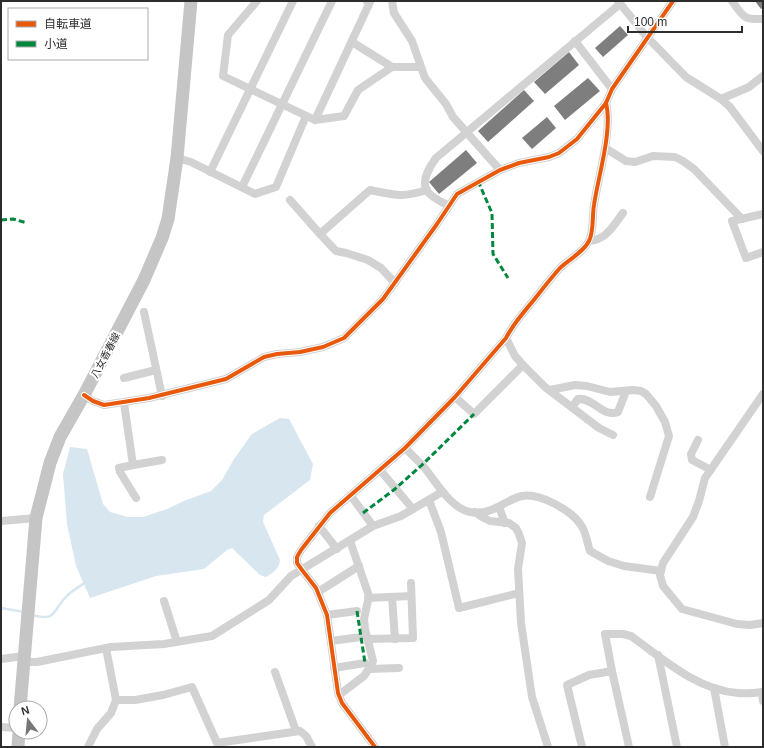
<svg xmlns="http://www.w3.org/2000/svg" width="764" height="748" font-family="Arial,'Noto Sans JP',sans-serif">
<rect width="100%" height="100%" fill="#fff"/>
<path fill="#d8e6f0" d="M 280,418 L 289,419 L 313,464 L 310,480 L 264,515 L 263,522 L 280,560 C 279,569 274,572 266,577 L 260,575 L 232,548 L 227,550 L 204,569 L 156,576 L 90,598 L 76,566 L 67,524 L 63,474 L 70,447 L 87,449 L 103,504 L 110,512 L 128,517 L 143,517 L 167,509 L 184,501 L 211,491 L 222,480 L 234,459 L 252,434 Z"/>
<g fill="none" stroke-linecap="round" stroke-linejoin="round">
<g stroke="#d8e6f0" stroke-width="2.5">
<polyline points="1,608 24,612"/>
<path d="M 32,615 C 54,621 52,614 64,599 C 69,592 79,587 86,582"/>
</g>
</g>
<g fill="#7e7e7e">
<polygon points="755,1 763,1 763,8 761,9"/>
<polygon points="620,26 628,35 603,57 595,48"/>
<polygon points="569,52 579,65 545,94 534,82"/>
<polygon points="588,78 600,91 565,120 554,106"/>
<polygon points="524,90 534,101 488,142 478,131"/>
<polygon points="547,117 556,128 532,149 522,138"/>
<polygon points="466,150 477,163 439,194 429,182"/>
</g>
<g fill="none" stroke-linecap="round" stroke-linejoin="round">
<g stroke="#d2d2d2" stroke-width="8">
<polyline points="257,1 228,35 223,76 315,120 344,116 358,90 392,67 420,67"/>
<polyline points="392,1 394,13 412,41 425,78 446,104 453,117 500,170"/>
<polyline points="618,1 647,37 686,77 721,99 730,107 763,151"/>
<path d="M 732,1 C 743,16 743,20 763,19"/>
<polyline points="575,41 612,89"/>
<polyline points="352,42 392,67"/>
<polyline points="721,99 749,87 763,76"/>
<polyline points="315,120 370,2 367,1"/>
<polyline points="605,148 626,161 635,162 653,156 675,157 683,161 694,169 742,219"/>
<polyline points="177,158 191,162 255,194 276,187 306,116"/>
<polyline points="210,172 293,1"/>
<polyline points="242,187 332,1"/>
<polyline points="290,200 320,234"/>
<path d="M 449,206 C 442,202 432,198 427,191 C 421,181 430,166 436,158 L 620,4"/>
<polyline points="763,214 732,221 746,258 763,252"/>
<path d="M 589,241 C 606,240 613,226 623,213"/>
<path d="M 395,283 L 381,268 L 368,260 L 346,253 L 336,251 L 320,234 L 370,190 C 395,195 402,198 427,190"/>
<polyline points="144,312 162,396"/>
<polyline points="523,365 545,387 599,428 613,435"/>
<polyline points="124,378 156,370"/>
<polyline points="550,390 575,385 587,386 610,392 633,390 641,391 646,394 656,406 665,422 669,436 650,497"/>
<polyline points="763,394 705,478 699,501 693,517 663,563 660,575 663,586 682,609 737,624 750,625 763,623"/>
<polyline points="84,395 93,401 104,405 149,398 226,379 264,357 277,354 300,352 323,347 344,338 383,299 437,224 457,194 500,170 519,163 549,157 559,153 577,139 606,103 612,89 673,1"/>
<polyline points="455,397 474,414 523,365 515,356 506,338"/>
<polyline points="124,403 133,465 162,460"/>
<path d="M 572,407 L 578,399 C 593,397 603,418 618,412 L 626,391"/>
<polyline points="698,440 691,454 692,460 711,470"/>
<path d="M 405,448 C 411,454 417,460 423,466 C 435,480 450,508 470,512 C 493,516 504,500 522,496 C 540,493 571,510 581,525 C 586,532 587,542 590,551 L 608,561 L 624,566 L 661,571"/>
<polyline points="133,465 119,468 120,472 136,498"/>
<polyline points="380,470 413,509"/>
<polyline points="351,496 373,526"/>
<polyline points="429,500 441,532 459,608 519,593"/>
<polyline points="499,507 505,523"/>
<polyline points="475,512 482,517 490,521 509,523 516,528 519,534 522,543 518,569 521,623 532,697 548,747"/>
<polyline points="1,521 36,518"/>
<polyline points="319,526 337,549"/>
<polyline points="318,592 359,566"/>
<polyline points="392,597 395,639"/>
<polyline points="368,598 411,596"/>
<polyline points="164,601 177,642"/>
<polyline points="327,615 357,611"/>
<polyline points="368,639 413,638 411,583"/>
<polyline points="331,641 361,637"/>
<polyline points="658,655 677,747"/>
<polyline points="1,659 24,656"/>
<polyline points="24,662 37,662 111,647 164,644 212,636 269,600 291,576 373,526 401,516 442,492"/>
<polyline points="334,668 365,663"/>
<polyline points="369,669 399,668"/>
<path d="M 612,671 L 605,634 L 623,634 L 631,636 C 663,659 697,690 738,693 C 746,694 755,693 763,692"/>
<polyline points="275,672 296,731"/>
<polyline points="714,688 725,747"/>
<polyline points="762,692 763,701"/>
<polyline points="339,695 364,676 370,667 373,661 365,629 364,619 369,596 350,541"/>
<polyline points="116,700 135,700 163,695 192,687 217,743 300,731 306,736 312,747"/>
<polyline points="1,727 16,728"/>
<polyline points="88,747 97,729 111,713 116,700 106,648"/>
<path d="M 375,747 L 342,703 L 338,693 L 327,615 L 316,588 L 302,570 L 297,563 L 297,557 L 301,550 L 330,513 L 405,448 L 455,397 L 506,338 C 514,322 526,310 537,296 C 544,287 552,277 560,268 C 569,259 583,253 589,241 C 594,231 592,217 594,205 C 598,177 613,130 606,103"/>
<polyline points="582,747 567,685 589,675 612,671 629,747"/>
</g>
<g stroke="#c5c5c5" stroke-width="13">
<polyline points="20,708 36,518 50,463 60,437 84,395 144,280 162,238 168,219 177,158 191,1"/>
<polyline points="18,747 19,732"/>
</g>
<g stroke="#00873e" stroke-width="3" stroke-dasharray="6 3" stroke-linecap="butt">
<polyline points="478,181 492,213 493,254 508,278"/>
<polyline points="1,220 13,219 27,223"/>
<polyline points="363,513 395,489 422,465 474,414"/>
<polyline points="357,611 365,663"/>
</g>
<g stroke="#fff" stroke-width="6">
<g id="cycleway">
<polyline points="84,395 93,401 104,405 149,398 226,379 264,357 277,354 300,352 323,347 344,338 383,299 437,224 457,194 500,170 519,163 549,157 559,153 577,139 606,103 612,89 673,1"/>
<path d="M 375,747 L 342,703 L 338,693 L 327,615 L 316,588 L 302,570 L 297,563 L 297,557 L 301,550 L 330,513 L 405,448 L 455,397 L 506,338 C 514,322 526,310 537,296 C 544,287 552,277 560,268 C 569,259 583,253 589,241 C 594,231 592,217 594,205 C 598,177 613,130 606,103"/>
</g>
</g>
<use href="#cycleway" stroke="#e8590c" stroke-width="4"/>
</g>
<g text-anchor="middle" stroke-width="4" stroke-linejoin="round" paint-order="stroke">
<g font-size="10" fill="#2d2d2d" stroke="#fff">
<text transform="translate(105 355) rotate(-62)" y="4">八女香春線</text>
</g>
</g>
<rect width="764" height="748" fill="none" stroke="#2d2d2d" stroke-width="4"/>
<rect x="8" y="8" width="140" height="52" fill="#ffffff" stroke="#ababab"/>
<rect x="16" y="21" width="20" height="6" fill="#e8590c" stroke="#ababab"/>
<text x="44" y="28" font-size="12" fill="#2d2d2d">自転車道</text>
<rect x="16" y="41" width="20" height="6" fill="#00873e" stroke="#ababab"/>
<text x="44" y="48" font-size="12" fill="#2d2d2d">小道</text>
<g transform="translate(28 720) rotate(344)"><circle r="19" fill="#ffffff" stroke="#ababab"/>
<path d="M0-3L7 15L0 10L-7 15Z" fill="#767676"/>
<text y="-6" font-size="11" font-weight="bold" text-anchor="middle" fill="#2d2d2d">N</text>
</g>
<path d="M628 26v6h114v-6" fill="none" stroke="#2d2d2d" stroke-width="2"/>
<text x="634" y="26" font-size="12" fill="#2d2d2d" stroke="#ffffff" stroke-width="3" paint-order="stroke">100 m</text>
</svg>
